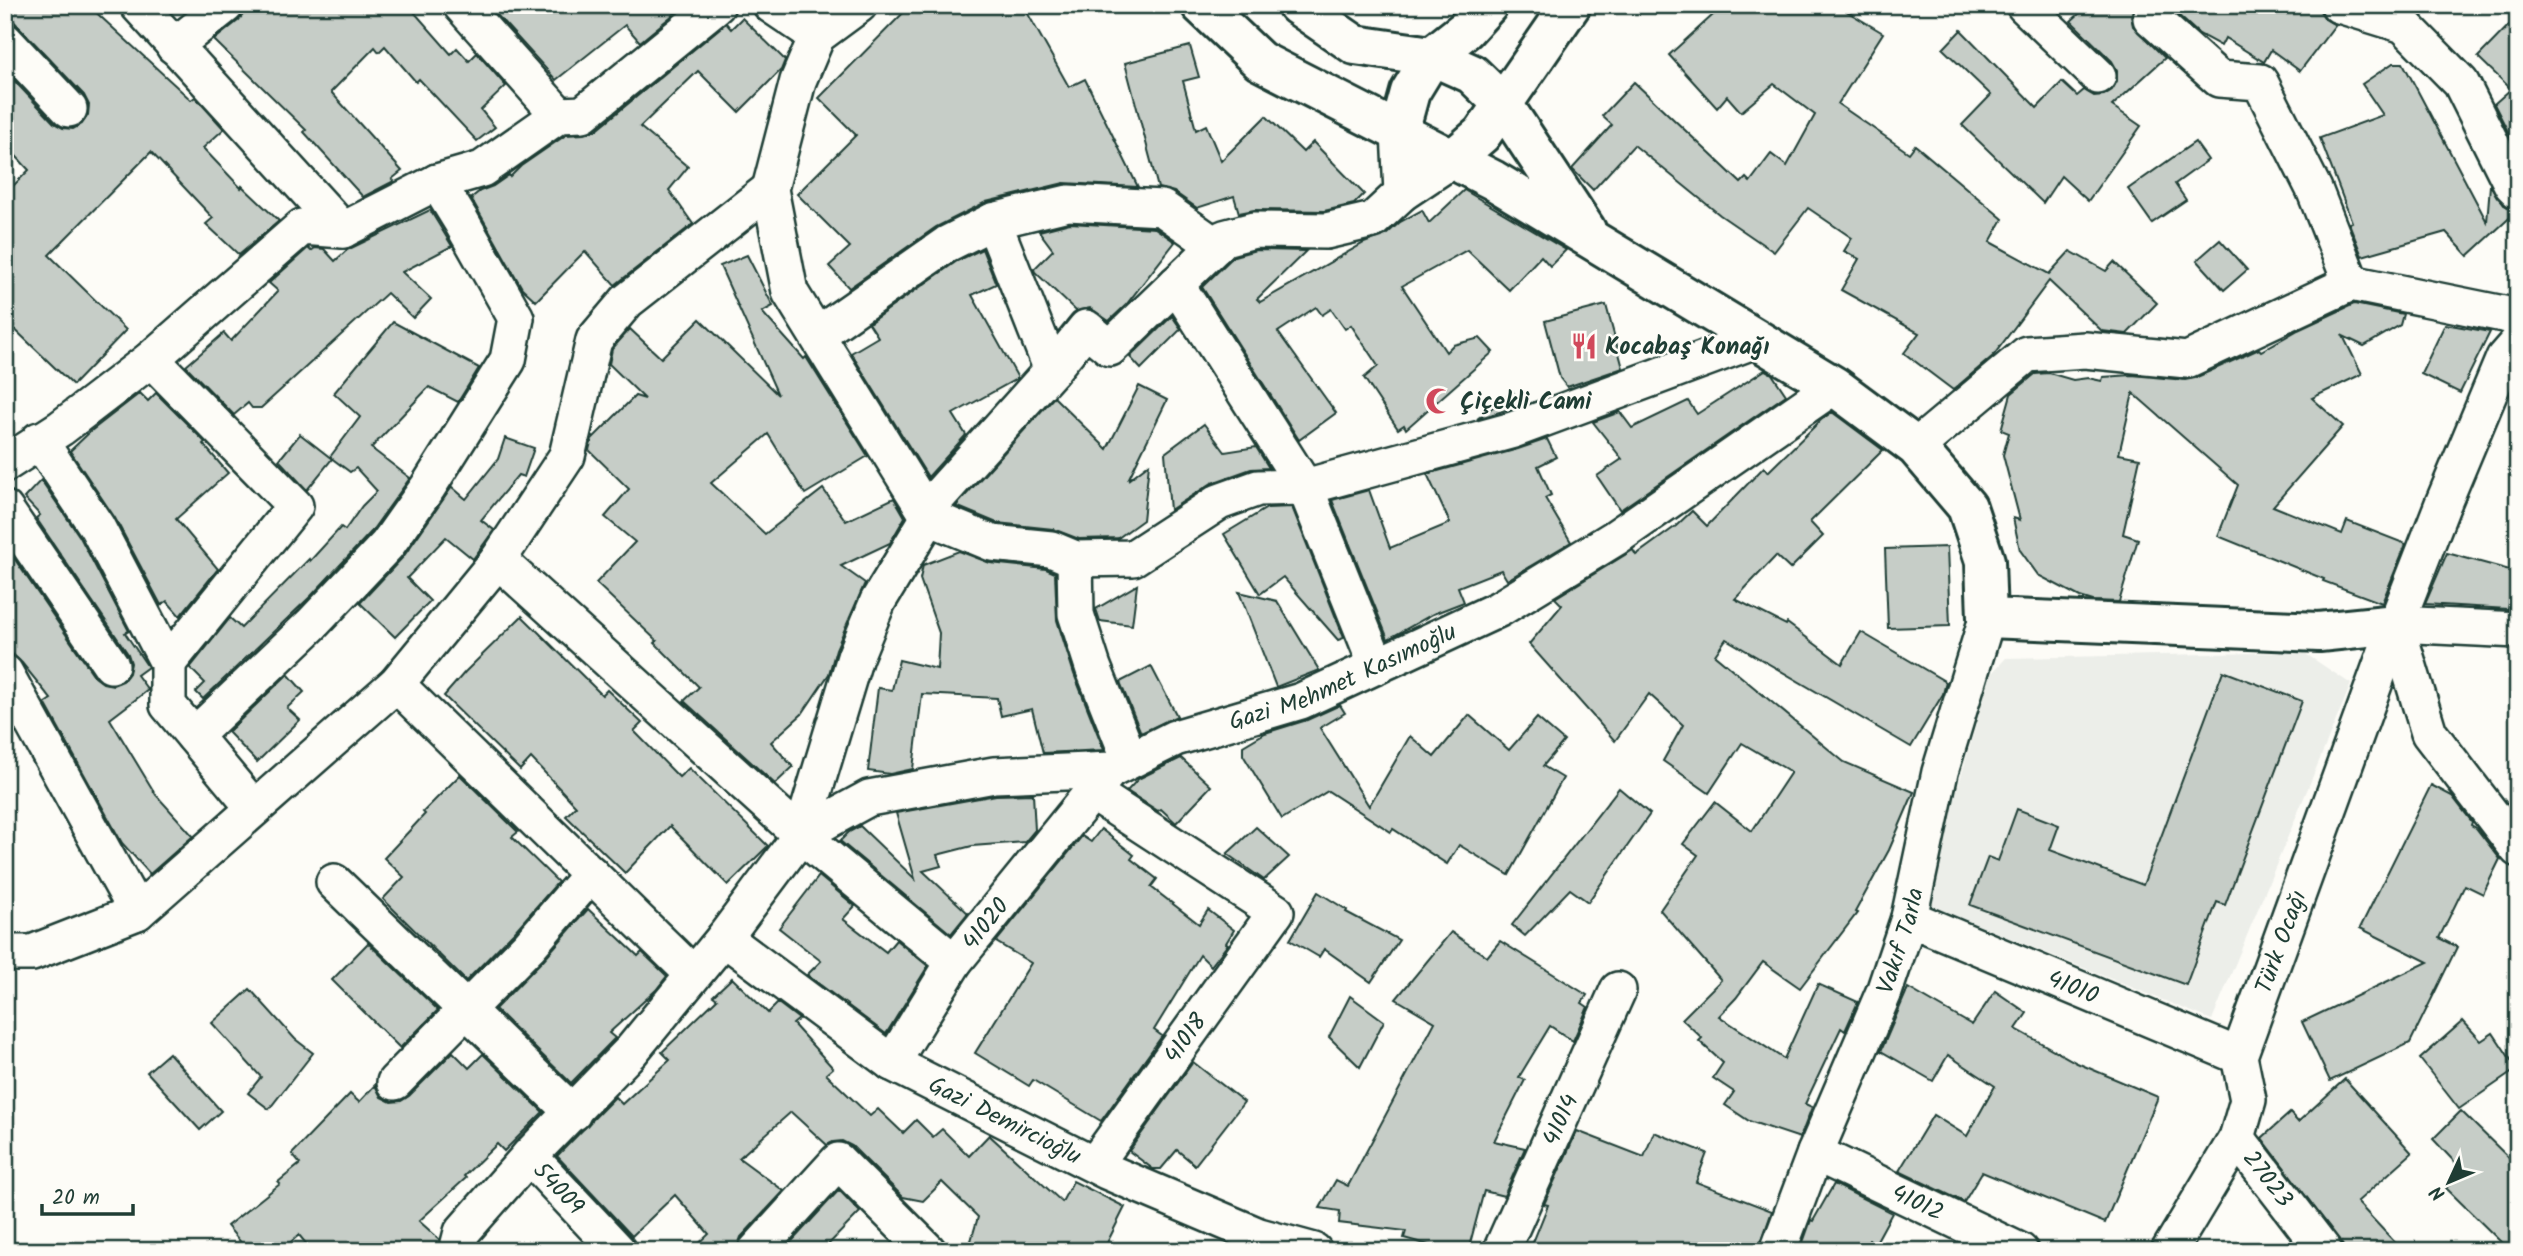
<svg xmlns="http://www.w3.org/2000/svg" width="2523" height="1256" font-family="Kalam,sans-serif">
<rect width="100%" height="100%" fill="#fdfcf7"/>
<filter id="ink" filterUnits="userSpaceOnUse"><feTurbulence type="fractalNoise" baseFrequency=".0143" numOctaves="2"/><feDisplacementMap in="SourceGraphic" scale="14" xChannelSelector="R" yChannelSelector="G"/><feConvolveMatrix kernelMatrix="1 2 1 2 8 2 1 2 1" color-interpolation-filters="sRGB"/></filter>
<g filter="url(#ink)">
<polygon fill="#eceee9" points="2303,652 2351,684 2212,1020 1924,903 1991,674 2006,658"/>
<g fill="#c6cdc7" stroke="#1f3d34" stroke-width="2">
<polygon points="5,5 88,5 191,100 195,97 224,129 203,148 241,188 242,186 279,221 239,255 206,224 213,218 151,152 49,255 126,330 73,385 5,320 5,194 29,170 5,144 5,71 54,123 63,128 73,129 82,124 88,115 89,105 84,95 5,12"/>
<polygon points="246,5 408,5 451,54 457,48 469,61 477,53 506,86 481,110 495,127 477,141 419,79 416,82 385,46 379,52 375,47 331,92 402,171 392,179 394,181 363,197 304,132 306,130 214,40 239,20 244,13"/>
<polygon points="488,5 685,5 640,42 625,25 556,80"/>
<polygon points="911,5 1023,5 1069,87 1085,79 1138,187 1064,183 986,202 936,227 849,288 829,266 850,247 797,194 856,135 819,98"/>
<polygon points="1724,5 1836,5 1883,33 1838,104 1909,153 1915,145 2003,219 1990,242 2049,274 2070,251 2106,271 2114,262 2157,303 2127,334 2102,331 2049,281 1993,356 1953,390 1904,353 1919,333 1841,290 1859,259 1844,251 1852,238 1808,208 1774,252 1720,215 1634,145 1593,190 1572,169 1612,125 1602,116 1634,82 1741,183 1746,178 1750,182 1771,154 1787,166 1815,115 1774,84 1741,112 1727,96 1717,108 1669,55"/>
<polygon points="2089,5 2135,5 2131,16 2133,26 2165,58 2112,106 2141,126 2088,201 2061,176 2043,203 1962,125 1991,95 1943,49 1961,30 2037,108 2062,82 2077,96 2084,90 2094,96 2104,95 2112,90 2117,81 2117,70 2112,61 2071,21"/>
<polygon points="2179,5 2312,5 2320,11 2325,19 2335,25 2300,71 2271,50 2264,62 2225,38 2221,46 2199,34 2177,14"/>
<polygon points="2518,16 2518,151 2494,104 2511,89 2478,57"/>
<polygon points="742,18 785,60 781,70 739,112 698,71 640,127 688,167 669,190 693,224 615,285 585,251 536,301 522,288 471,198 480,191 493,186 509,175 510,177 521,166 566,135 584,134 596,130 726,23 731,29"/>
<polygon points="1190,46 1199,77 1183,81 1196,130 1206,125 1221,161 1266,116 1303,152 1313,142 1364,194 1354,204 1324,211 1254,210 1239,213 1234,196 1197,208 1174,192 1158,188 1125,63"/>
<polygon points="2393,63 2403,63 2487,222 2490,185 2504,205 2517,211 2468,256 2446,232 2362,256 2349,223 2352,222 2320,138 2383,115 2362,84"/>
<polygon points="2195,142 2208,160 2175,184 2186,200 2152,223 2128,189"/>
<polygon points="1464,190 1566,250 1550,266 1541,256 1509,290 1467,250 1402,286 1446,352 1453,345 1480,338 1493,352 1406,429 1404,425 1398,429 1364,378 1378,366 1351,325 1345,329 1331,309 1322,315 1316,307 1278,332 1336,413 1299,440 1202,287 1234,256 1256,250 1306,251 1257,299 1260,302 1364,243 1386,235 1400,222 1422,210 1429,223"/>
<polygon points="430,210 452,246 402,272 431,299 413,318 387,293 261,408 252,408 248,403 234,415 186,366 224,333 231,341 278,291 269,283 308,248 311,251 315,248 324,249 335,261 347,250"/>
<polygon points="1070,223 1155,228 1175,242 1126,305 1109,321 1090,308 1076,311 1035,272 1034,269 1053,250 1039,231"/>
<polygon points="2220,240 2247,270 2224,290 2197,260"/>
<polygon points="982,249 996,284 972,295 1018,378 953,414 966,435 928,477 851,353 878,337 869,323 957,261"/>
<polygon points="747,255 773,306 762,312 804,359 806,357 868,456 805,494 768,434 711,483 765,534 823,489 846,521 894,498 905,517 890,543 841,566 865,583 836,649 829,674 802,714 771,742 793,767 775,784 684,701 699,687 655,643 657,641 596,583 635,542 605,517 629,489 589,450 592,439 635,396 645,399 609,364 612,349 630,329 661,358 700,319 778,395 720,266"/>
<polygon points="2354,304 2403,314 2400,325 2364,346 2343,336 2362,374 2312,398 2343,426 2273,506 2342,534 2347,521 2406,544 2382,603 2323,581 2324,579 2218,536 2238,485 2133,393 2119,454 2140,458 2123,534 2138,539 2119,602 2093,601 2080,597 2038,575 2020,550 2013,518 2020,520 2003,455 2009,433 2001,430 2011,394 2035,374 2049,373 2073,380 2088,378 2102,381 2103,377 2132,375 2185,380 2195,378 2259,349 2261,351 2298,330"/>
<polygon points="1606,305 1623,368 1567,387 1560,378 1545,321"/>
<polygon points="1172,316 1181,329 1141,369 1130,357"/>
<polygon points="393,322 479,368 458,402 429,387 371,448 410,478 371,532 311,596 203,699 196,692 205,683 190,668 230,618 241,628 309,559 310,561 341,527 345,530 362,506 377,491 356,468 350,472 330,457 360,417 334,393"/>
<polygon points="2445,324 2490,332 2460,393 2421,374"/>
<polygon points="1765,370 1772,374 1786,395 1620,510 1597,476 1622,459 1593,422 1620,412 1632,428 1688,401 1697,414"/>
<polygon points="1139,386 1167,400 1128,480 1149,464 1143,520 1118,538 1079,539 1053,529 997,523 956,506 1054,397 1107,449"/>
<polygon points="1513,392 1523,405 1477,419"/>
<polygon points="140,393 148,401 156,393 205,442 203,444 228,473 176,519 218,569 180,616 167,601 161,605 115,518 70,451 91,431"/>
<polygon points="1832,412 1883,450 1810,522 1823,536 1790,569 1776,556 1735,599 1786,625 1787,623 1842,664 1861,632 1946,682 1943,694 1911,747 1726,639 1715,655 1844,762 1914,792 1889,850 1855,912 1857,913 1800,988 1763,962 1736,998 1719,1016 1784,1059 1818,984 1858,1002 1845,1031 1841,1028 1805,1104 1812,1107 1800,1138 1749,1121 1725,1105 1734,1092 1713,1078 1723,1063 1699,1041 1702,1038 1682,1019 1721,980 1660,910 1698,855 1683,844 1715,802 1752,831 1791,772 1742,743 1709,793 1663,761 1683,725 1649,694 1615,741 1529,644 1562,605 1555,598 1633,550 1636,555 1676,526 1692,511 1707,526 1764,467 1768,472 1821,420"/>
<polygon points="1204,424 1225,452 1256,447 1269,468 1251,469 1212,483 1170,510 1165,453"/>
<polygon points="300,434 332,459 307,490 279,460"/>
<polygon points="505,438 534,448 524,477 518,475 481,520 494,530 473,559 446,537 407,578 430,601 395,637 360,603 403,557 452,487 466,499 498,459"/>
<polygon points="1547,439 1556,457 1538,466 1551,495 1545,498 1571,542 1507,580 1501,570 1458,587 1464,602 1433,614 1388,639 1332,500 1369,490 1390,548 1450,523 1427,474 1518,449"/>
<polygon points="41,480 80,537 129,631 125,633 148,667 137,675 148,690 110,719 156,795 193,836 150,874 122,843 45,703 51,699 22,663 5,647 5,545 95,677 103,683 113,685 123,681 129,673 131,663 128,654 36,518 40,515 24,498"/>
<polygon points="1292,507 1344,638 1338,640 1283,577 1260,594 1224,534 1267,508"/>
<polygon points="1947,547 1950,626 1888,628 1885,549"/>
<polygon points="959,551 990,563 1046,569 1055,573 1057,620 1074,674 1104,750 1043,753 1032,709 1001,716 997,698 922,694 913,769 890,774 868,771 878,688 892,690 899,660 937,669 939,633 920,579 923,565"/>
<polygon points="2447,553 2517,572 2508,609 2425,604"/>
<polygon points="1137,585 1132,625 1100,621 1096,609"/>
<polygon points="1239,592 1277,601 1319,670 1276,687"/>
<polygon points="522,616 602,695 607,690 642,723 634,731 679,777 689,768 768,846 728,885 670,826 625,873 566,816 576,806 531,758 520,770 444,696 465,672"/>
<polygon points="1151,666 1177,716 1141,733 1120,682"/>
<polygon points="2223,671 2302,701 2225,905 2217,902 2186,985 1970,905 1988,857 1998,861 2017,809 2059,825 2050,850 2143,885"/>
<polygon points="288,674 304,692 287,708 300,720 257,762 228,732"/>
<polygon points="1340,705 1345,713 1320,728 1369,806 1410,736 1434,757 1469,715 1509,750 1537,718 1564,741 1543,766 1563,778 1509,875 1459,845 1447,864 1393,829 1391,832 1328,791 1282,819 1243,755 1243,746 1265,733 1307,720"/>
<polygon points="1181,758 1211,786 1176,823 1161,809 1158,811 1127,791 1138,779"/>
<polygon points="460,775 518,832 512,837 558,882 514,932 466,981 383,899 404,877 384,858 425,814 423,812"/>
<polygon points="2431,785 2452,796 2472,822 2471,825 2476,828 2500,859 2483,894 2465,885 2439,938 2457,947 2410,1043 2330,1081 2302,1022 2428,962 2360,928"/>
<polygon points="1619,788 1650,814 1588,902 1570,889 1525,936 1512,925"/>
<polygon points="1033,794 1035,830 1025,842 972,846 937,855 941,866 923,871 968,913 951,934 840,841 849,832 860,826 915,879 896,813 996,795"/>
<polygon points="1256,827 1289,857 1264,880 1227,854"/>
<polygon points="1101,829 1134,855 1131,859 1157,879 1151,887 1199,924 1208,910 1234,930 1226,943 1228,944 1211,966 1200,955 1154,1030 1162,1036 1101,1121 1033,1080 1029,1086 975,1053 1031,963 996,942 1082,836 1091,842"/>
<polygon points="819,876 855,906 843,919 886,952 896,940 928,966 886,1034 807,975 821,961 779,928"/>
<polygon points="1318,892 1347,910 1346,912 1399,940 1371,982 1324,949 1319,957 1290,940"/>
<polygon points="588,909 638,956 642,952 667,976 656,990 609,1033 615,1038 571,1083 495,1009 544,959"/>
<polygon points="1451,932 1487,957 1500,941 1587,995 1582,1003 1588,1007 1573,1041 1550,1026 1519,1077 1525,1080 1494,1141 1525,1148 1504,1196 1484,1191 1468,1251 1450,1251 1404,1238 1406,1231 1339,1223 1340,1211 1320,1208 1336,1180 1348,1186 1435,1022 1396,999"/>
<polygon points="368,943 438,1010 400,1048 332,980"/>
<polygon points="732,978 768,1013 778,1003 799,1019 793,1024 833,1068 826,1074 870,1116 878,1109 903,1133 916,1120 933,1137 942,1129 969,1156 989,1135 1062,1202 1073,1181 1125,1207 1103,1251 968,1251 978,1217 942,1182 923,1201 903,1197 852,1146 842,1141 833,1142 827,1145 791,1112 739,1158 784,1191 741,1237 736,1251 691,1251 709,1234 675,1195 632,1236 557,1156 615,1097 622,1104 670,1060 662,1052 717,999 713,996"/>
<polygon points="1908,988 1972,1025 1995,991 2027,1013 2016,1029 2077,1063 2158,1097 2105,1223 1982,1172 1964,1202 1899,1171 1933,1115 1967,1136 1995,1086 1948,1055 1933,1081 1881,1051"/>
<polygon points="250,989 295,1039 313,1053 269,1109 248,1093 261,1077 212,1023"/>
<polygon points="1350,996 1384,1021 1360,1067 1329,1037"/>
<polygon points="2463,1021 2481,1041 2493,1033 2517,1069 2459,1109 2420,1059"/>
<polygon points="453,1052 469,1068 483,1054 543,1112 504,1151 497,1144 464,1176 466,1178 419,1221 439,1239 437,1251 312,1251 299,1235 280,1251 248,1251 227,1226 280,1184 278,1182 300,1164 292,1154 350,1094 359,1102 375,1085 381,1097 391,1102 401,1101 409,1096"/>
<polygon points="169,1053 221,1111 200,1130 147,1072"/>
<polygon points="1193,1062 1244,1102 1195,1165 1177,1150 1161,1169 1153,1169 1129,1151"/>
<polygon points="2345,1079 2412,1153 2357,1202 2403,1251 2347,1251 2262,1138 2290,1113 2298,1122"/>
<polygon points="2461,1111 2518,1167 2518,1251 2510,1251 2446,1188 2463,1171 2433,1139"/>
<polygon points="1577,1131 1644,1157 1654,1132 1707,1153 1696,1182 1772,1211 1758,1251 1549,1251 1532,1245 1548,1205 1544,1204"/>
<polygon points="1834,1184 1892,1213 1875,1244 1869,1240 1865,1251 1800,1251 1811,1220 1813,1221"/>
<polygon points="839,1190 860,1212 822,1251 783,1251"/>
</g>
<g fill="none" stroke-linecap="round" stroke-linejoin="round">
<g stroke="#1f3d34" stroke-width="40">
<g id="minor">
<polyline points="138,5 343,230"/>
<polyline points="461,5 559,115"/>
<polyline points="771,5 817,36"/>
<polyline points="859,5 817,36 798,81 770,189 790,292 929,517 992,543 1051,549 1075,559 1133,558 1219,502 1258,488 1305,487 1513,430 1758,339"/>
<polyline points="2024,5 2098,76"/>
<polyline points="2159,5 2151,18 2219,79 2260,82 2314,189 2351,283"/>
<polyline points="2339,5 2404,25 2461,83 2512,185 2518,191"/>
<polyline points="5,41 69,109"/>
<polyline points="174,46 226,5"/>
<polyline points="1399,132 1402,193"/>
<polyline points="993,221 1052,370"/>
<polyline points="1176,284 1305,487 1377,666"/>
<polyline points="817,335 947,244 993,221 1068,203 1162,208 1216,246"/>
<polyline points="151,359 295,506 168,663"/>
<polyline points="39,440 97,527 168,663 168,705 254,808"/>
<polyline points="1916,447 2027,354 2085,350 2187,360 2351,283 2518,317"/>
<polyline points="5,464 61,428 151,359 302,227 343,230 437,182 482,169 559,115 583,114 717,5"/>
<polyline points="5,509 111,665"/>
<polyline points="1075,559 1076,614 1093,667 1130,760"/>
<polyline points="498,560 801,835 954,962"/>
<polyline points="2396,624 2429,733 2518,849"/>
<polyline points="2396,624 2518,630"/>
<polyline points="5,673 137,912"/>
<polyline points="396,684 693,974"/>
<polyline points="194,736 311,625 387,545 428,487 508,360 516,318 461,221 437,182"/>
<polyline points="1090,791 1276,912 1095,1164"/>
<path id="s1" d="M 801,835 L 869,798 L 994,775 L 1111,770 L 1175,738 L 1301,701 L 1499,609 L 1615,538 L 1834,386"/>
<polyline points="334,882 573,1113"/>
<path id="s2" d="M 1909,918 L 2239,1056"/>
<path id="s3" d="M 724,938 L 892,1063 L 1106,1171 L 1259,1236 L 1314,1251"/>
<polyline points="5,953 32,953 137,912 396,684 498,560 567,456 594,340 627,301 770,189"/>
<path id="s4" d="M 892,1063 L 954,962 L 1106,775"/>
<polyline points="395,1082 529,946 591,874"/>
<path id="s5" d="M 2237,1138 L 2324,1251"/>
<path id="s6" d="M 1815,1153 L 2020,1251"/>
<path id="s7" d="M 529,1156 L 618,1251"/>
<polyline points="457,1251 462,1232 529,1156 632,1050 724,938 801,835 855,657 878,601 929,517 935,500 1052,370 1086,328 1110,348 1224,238 1254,230 1326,231 1373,220 1402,193 1453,159"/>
<polyline points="756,1251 838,1161 928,1251"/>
<path id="s8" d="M 1501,1251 L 1618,990"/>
<path id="s9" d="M 1778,1251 L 1815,1153 L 1884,992 L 1909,918 L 1940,772 L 1987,618"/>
<path id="s10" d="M 2169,1251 L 2237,1138 L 2248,1100 L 2239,1056 L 2396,624 L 2442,506 L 2504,358 L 2518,342"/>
</g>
</g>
<g stroke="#1f3d34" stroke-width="44">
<g id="major">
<polyline points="1201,5 1260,61 1493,180 1834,386 1916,447 1967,507 1985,561 1987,618 2319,632 2396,624"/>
<polyline points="1297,5 1355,45 1432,56 1465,30 1488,5"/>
<polyline points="1399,132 1410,92 1432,56 1472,74 1502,103 1586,230"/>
<polyline points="1453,159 1482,134 1571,5"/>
</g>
</g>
<use href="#minor" stroke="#fdfcf7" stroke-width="35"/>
<use href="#major" stroke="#fdfcf7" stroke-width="38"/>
</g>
</g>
<defs>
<g id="restaurant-bare" transform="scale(2.1)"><path d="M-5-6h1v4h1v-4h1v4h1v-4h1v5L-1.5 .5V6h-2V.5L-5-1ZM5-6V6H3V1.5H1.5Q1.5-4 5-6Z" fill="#d1495b" stroke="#fdfcf7" stroke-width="2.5" paint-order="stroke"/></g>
<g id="mosque-bare" transform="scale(2.1)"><path d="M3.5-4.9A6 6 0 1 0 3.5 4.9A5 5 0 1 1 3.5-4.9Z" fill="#d1495b" stroke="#fdfcf7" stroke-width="2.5" paint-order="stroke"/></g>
</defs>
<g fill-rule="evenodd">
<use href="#restaurant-bare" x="1584" y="346"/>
<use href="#mosque-bare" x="1439" y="401"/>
</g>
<g text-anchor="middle" stroke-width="5" stroke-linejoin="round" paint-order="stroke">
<g font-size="24" font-weight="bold" fill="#1f3d34" stroke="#fdfcf7" text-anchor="start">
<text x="1605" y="354">Kocabaş Konağı</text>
<text x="1460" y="409">Çiçekli Cami</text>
</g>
<g font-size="24" fill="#1f3d34" stroke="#fdfcf7">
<text dy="8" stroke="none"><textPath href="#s1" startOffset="572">Gazi Mehmet Kasımoğlu</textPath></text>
<text dy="8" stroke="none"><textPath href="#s4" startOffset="168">41020</textPath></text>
<text dy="8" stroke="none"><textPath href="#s9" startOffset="334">Vakıf Tarla</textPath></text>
<text dy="8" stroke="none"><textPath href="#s10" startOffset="338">Türk Ocağı</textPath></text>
<text dy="8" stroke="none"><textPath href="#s2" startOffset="178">41010</textPath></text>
<text transform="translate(1185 1038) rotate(-54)" y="8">41018</text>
<text dy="8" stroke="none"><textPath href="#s3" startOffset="336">Gazi Demircioğlu</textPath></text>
<text dy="8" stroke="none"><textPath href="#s8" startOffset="144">41014</textPath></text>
<text dy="8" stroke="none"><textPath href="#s5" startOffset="51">27023</textPath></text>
<text dy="8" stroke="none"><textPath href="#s7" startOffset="44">54009</textPath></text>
<text dy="8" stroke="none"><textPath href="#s6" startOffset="114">41012</textPath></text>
</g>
</g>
<rect width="2523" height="1256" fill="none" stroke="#fdfcf7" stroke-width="28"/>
<rect x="14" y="14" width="2495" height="1228" fill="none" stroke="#1f3d34" stroke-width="2.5" filter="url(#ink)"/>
<g transform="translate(2449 1182) rotate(226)" stroke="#fdfcf7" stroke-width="5" paint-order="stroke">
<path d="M0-5L12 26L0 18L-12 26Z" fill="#1f3d34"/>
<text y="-10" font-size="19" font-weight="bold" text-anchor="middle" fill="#1f3d34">N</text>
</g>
<path d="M42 1204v10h91v-10" fill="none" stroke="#1f3d34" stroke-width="3.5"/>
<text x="52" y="1204" font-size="21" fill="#1f3d34" stroke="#fdfcf7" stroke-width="5" paint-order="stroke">20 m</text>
</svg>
